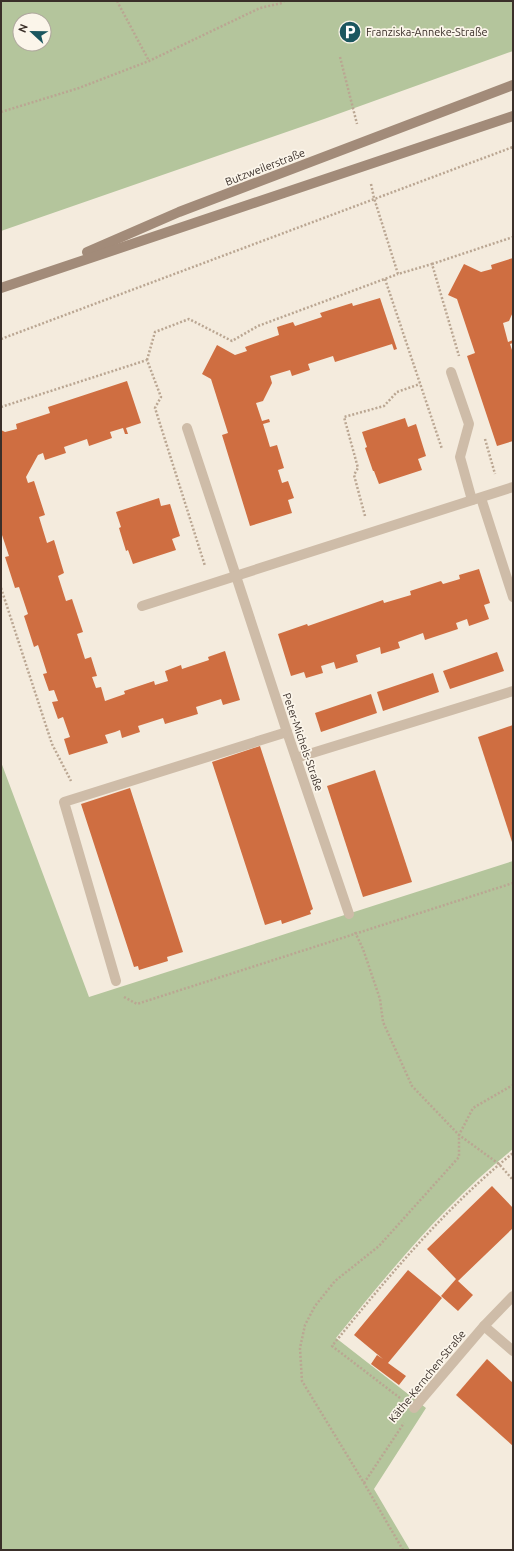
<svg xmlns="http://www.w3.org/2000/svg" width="514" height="1551" font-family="Ubuntu,sans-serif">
<rect width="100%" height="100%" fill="#f4ebdd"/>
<g fill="#b4c59c" fill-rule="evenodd">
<path d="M 1,1 L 513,1 L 513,51 L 324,119 L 1,231 ZM 20,20 L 44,20 L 44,44 L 20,44 Z"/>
<path d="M 1,762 L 89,997 L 513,861 L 513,1149 C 445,1203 390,1271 336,1338 L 426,1408 L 374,1489 L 410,1550 L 1,1550 Z"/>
</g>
<g fill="#cf6e41">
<polygon points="513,258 513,312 509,321 503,323 508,342 513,340 513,343 510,344 513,353 513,441 497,446 467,356 475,353 457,299 448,295 464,264 481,272 492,269 491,265"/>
<polygon points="380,298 397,349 394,350 392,344 335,362 333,356 308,364 310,370 292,376 290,370 270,376 272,383 263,401 256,403 262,421 269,419 270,422 263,424 270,447 277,445 284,468 278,470 282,483 288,481 294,498 288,500 292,513 250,526 222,435 228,433 211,379 202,374 217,345 235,355 247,351 245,347 279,335 277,327 293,322 295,326 322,317 320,313 352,303 353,306"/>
<polygon points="127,381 141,423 126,428 128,434 125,434 123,428 110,432 112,438 89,446 87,439 64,447 66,453 45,460 43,453 38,455 26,477 28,483 34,481 45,515 39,517 47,543 54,540 64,573 58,576 66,601 72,599 83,632 77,634 85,659 91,657 97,676 92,677 96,688 101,687 105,701 125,694 124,691 154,681 155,685 168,681 165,671 181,665 182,669 209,660 208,657 225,651 240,700 223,705 221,699 196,707 198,714 165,724 163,718 138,726 140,732 122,738 120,730 115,732 105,735 108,743 69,755 64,739 70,737 63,717 58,719 52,702 58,701 54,690 49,691 43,674 47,673 38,645 34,647 24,616 28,614 19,587 15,588 5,557 9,556 1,532 1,430 5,432 17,429 16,424 50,413 48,407"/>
<polygon points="405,418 408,427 416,424 426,456 418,459 422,470 379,484 374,471 373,471 365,448 367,447 362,432"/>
<polygon points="159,498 161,506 170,504 180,536 172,539 176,550 133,564 128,550 126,551 119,528 121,527 116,512"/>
<polygon points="479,569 490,603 484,605 489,619 469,626 467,619 456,623 458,629 425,640 423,633 398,642 400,648 381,654 380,647 356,655 358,662 336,669 334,662 321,666 323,673 306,678 304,672 291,676 278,634 307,624 308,626 383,600 384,603 411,595 410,591 441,581 443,584 460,579 459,575"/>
<polygon points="497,652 504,671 450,689 443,671"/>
<polygon points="433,673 439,692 383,711 377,692"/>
<polygon points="371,694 377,713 321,732 315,713"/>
<polygon points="513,725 513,845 478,737"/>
<polygon points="260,746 313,909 310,911 311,914 282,924 281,920 265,925 212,762"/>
<polygon points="375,770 412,882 363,897 327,786"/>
<polygon points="130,788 183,952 167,957 168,961 139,970 138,966 134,967 81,804"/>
<polygon points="492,1186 513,1208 513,1228 458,1281 473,1295 458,1311 441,1296 456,1279 427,1249"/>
<polygon points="408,1270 442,1298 388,1363 406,1376 399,1385 371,1364 377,1355 383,1359 354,1335"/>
<polygon points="487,1359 513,1383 513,1446 456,1395"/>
</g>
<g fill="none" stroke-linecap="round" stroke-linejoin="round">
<g stroke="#baa692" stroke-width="2.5" stroke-dasharray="2 2" stroke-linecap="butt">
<polyline points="117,1 149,61"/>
<polyline points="340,57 357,124"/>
<polyline points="1,112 79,88 149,61 260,8 282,3 284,1"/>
<polyline points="371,184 374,198 398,274 432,264 459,356"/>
<polyline points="432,264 513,237"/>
<polyline points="385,279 442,449"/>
<polyline points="1,339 513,147"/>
<polyline points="147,360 155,332 189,319 232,341 258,326 398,274"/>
<polyline points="1,407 147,360 161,397 155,408 205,566"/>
<polyline points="485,439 495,474"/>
<polyline points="365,516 354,475 358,468 344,417 384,406 397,392 420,384"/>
<polyline points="1,588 52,744 71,781"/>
<polyline points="355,932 363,949 380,999 383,1022 412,1086 459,1135 499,1164 513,1180"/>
<polyline points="124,997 137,1004 513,883"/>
<path d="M 400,1398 L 332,1346 C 388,1277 444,1209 513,1153"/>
<polyline points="364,1483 404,1423"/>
<polyline points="403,1550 364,1483 302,1381 300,1348 305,1325 315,1306 335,1281 379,1246 459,1157 459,1135 473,1108 513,1085"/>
</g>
<g stroke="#cebca8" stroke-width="10">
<polyline points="451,372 469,424 460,457 472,500"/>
<polyline points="187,428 236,576"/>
<polyline points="116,981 64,802 287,732"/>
</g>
<g stroke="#cebca8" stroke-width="10">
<polyline points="481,498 513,597"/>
<polyline points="236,576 287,732 349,914"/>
<polyline points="142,606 513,487"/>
<polyline points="296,758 513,691"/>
<polyline points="484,1326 513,1351"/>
<polyline points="414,1408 484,1326 513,1296"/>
</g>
<g stroke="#a28b79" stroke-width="10">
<polyline points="87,252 179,212 513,85"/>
<polyline points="1,288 513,116"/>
</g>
</g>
<defs>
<g id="parking-disc" transform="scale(1.15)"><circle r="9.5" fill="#1a565f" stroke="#fbf5ea"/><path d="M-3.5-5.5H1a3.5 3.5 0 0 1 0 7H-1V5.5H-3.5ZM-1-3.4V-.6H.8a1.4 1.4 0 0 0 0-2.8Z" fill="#fff"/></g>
</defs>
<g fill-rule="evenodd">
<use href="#parking-disc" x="350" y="32"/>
</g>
<g text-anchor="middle" stroke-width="3.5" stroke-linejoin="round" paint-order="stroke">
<g font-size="11" fill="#3a2f29" stroke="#fbf5ea" text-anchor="start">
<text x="366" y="36">Franziska-Anneke-Straße</text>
</g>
<g font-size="11" fill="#3a2f29" stroke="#fbf5ea">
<text transform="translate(265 167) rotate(-21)" y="4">Butzweilerstraße</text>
<text transform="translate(303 742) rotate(71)" y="4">Peter-Michels-Straße</text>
<text transform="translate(427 1376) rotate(-51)" y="4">Käthe-Kernchen-Straße</text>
</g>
</g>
<rect width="514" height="1551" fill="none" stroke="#3a2f29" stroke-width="4"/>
<g transform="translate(32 32) rotate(292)"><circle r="19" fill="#fbf5ea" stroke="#aea69d"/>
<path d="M0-3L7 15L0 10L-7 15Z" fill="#1a565f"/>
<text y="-6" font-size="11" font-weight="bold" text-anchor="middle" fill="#3a2f29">N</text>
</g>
</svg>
